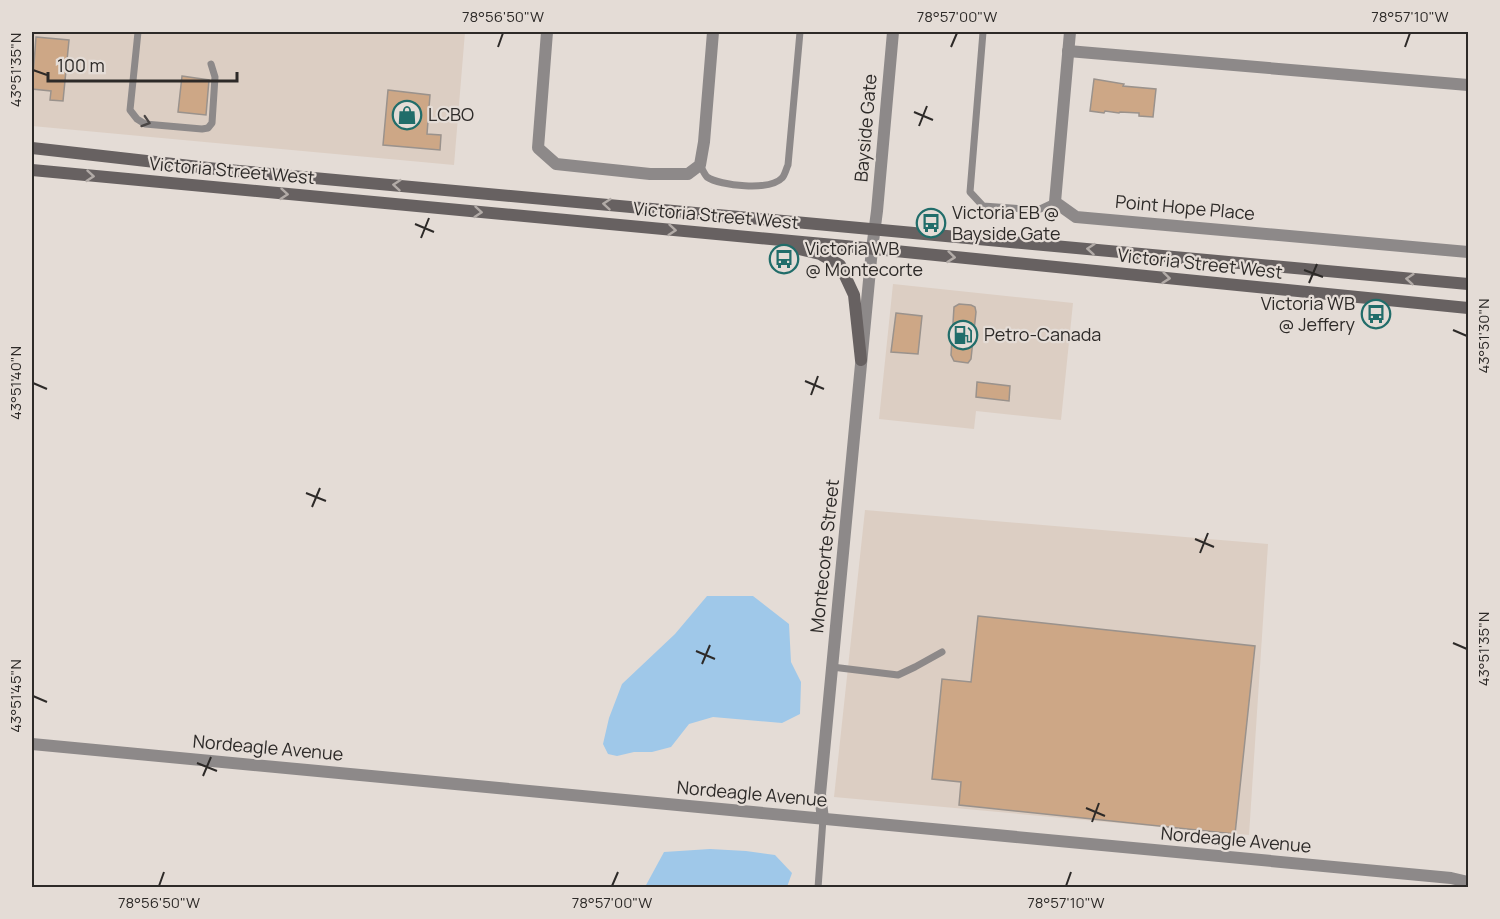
<svg xmlns="http://www.w3.org/2000/svg" width="1500" height="919" font-family="Manrope,sans-serif">
<rect width="100%" height="100%" fill="#e4dcd6"/>
<g fill="#dccec3">
<polygon points="32,32 465,32 454,165 32,126"/>
<polygon points="893,284 1073,303 1061,420 976,411 974,429 879,419"/>
<polygon points="865,510 1268,544 1249,835 834,797"/>
</g>
<g fill="#9fc8e9">
<polygon points="707,596 753,596 789,624 791,662 801,682 800,714 782,723 713,717 689,724 671,747 652,752 634,752 617,756 608,754 603,744 609,718 622,684 675,634"/>
<polygon points="710,849 746,851 775,855 792,873 787,887 645,887 664,852"/>
</g>
<g fill="#cda786" stroke="#9a928c" stroke-width="1.5">
<polygon points="36,37 69,40 63,101 50,100 51,91 32,89"/>
<polygon points="182,76 209,80 206,115 178,112"/>
<polygon points="1094,79 1124,84 1123,86 1156,89 1153,117 1139,116 1139,113 1120,112 1119,113 1105,111 1104,113 1090,111"/>
<polygon points="388,90 430,95 427,134 441,135 440,150 383,145"/>
<polygon points="959,304 971,305 975,307 976,312 971,359 968,363 954,361 951,355 954,307"/>
<polygon points="896,313 922,316 918,354 891,352"/>
<polygon points="977,382 1010,386 1009,401 976,397"/>
<polygon points="978,616 1255,646 1235,834 959,805 961,782 932,779 942,679 971,682"/>
</g>
<g fill="none" stroke-linecap="round" stroke-linejoin="round">
<g stroke="#8d8989" stroke-width="7">
<polyline points="138,32 130,110 137,119 145,124 202,129 208,128 212,123 215,77 211,64"/>
<polyline points="983,32 970,192 983,206 1038,210 1055,202"/>
<path d="M 700,165 C 702,168 704,174 707,177 C 720,186 770,191 782,178 C 785,175 786,169 788,165 L 800,32"/>
<polyline points="832,667 898,675 915,667 942,652"/>
<polyline points="818,888 823,819"/>
</g>
<g stroke="#8d8989" stroke-width="12">
<polyline points="547,32 538,148 556,164 650,174 688,174 700,165 704,142 713,32"/>
<polyline points="1070,32 1055,202 1076,217 1468,252"/>
<polyline points="1068,51 1468,85"/>
<polyline points="32,744 1451,878 1468,882"/>
<polyline points="823,819 820,794 872,249 877,211 893,32"/>
</g>
<g stroke="#676161" stroke-width="12">
<polyline points="32,148 217,169 1468,284"/>
<polyline points="32,170 845,246 1468,308"/>
<polyline points="795,248 820,254 840,265 854,295 861,360"/>
</g>
</g>
<defs><path id="oneway-chevron" d="M-2-3.5L2.5 0L-2 3.5" fill="none" stroke-width="1.6" stroke-linecap="round" stroke-linejoin="round" transform="scale(1.5)"/></defs>
<use stroke="#4a4645" href="#oneway-chevron" transform="translate(146 122) rotate(18)"/>
<g stroke="#b2aba7">
<use href="#oneway-chevron" transform="translate(90 176) rotate(5)"/>
<use href="#oneway-chevron" transform="translate(397 185) rotate(-175)"/>
<use href="#oneway-chevron" transform="translate(284 194) rotate(5)"/>
<use href="#oneway-chevron" transform="translate(607 204) rotate(-175)"/>
<use href="#oneway-chevron" transform="translate(478 212) rotate(5)"/>
<use href="#oneway-chevron" transform="translate(672 230) rotate(5)"/>
<use href="#oneway-chevron" transform="translate(1091 249) rotate(-175)"/>
<use href="#oneway-chevron" transform="translate(951 257) rotate(6)"/>
<use href="#oneway-chevron" transform="translate(1166 278) rotate(6)"/>
<use href="#oneway-chevron" transform="translate(1410 279) rotate(-175)"/>
</g>
<path fill="none" stroke="#2d2a28" stroke-width="2" d="M 498,47 L 503,33M 951,47 L 957,33M 1405,47 L 1410,33M 33,70 L 47,75M 914,112 L 933,120M 919,126 L 927,106M 415,224 L 434,232M 421,238 L 429,218M 1304,270 L 1323,277M 1309,283 L 1317,264M 1453,330 L 1467,336M 805,381 L 824,389M 33,383 L 47,389M 811,395 L 818,376M 306,493 L 326,501M 312,507 L 320,488M 1195,539 L 1214,547M 1200,553 L 1208,533M 1453,643 L 1467,649M 696,651 L 715,659M 702,664 L 710,645M 33,696 L 47,702M 197,763 L 217,771M 203,776 L 211,757M 1086,808 L 1105,816M 1092,822 L 1099,803M 159,886 L 164,872M 612,886 L 618,872M 1066,886 L 1071,872"/>
<defs>
<g id="shop-ring" transform="scale(1.5)"><circle r="9.5" fill="#e4dcd6" stroke="#216d6a" stroke-width="1.5"/><path d="M-5-2.5h2.3a2.7 3.5 0 0 1 5.4 0H5L5.5 6h-11ZM-1.5-2.5h3a1.5 2.3 0 0 0-3 0Z" fill="#216d6a"/></g>
<g id="bus-ring" transform="scale(1.5)"><circle r="9.5" fill="#e4dcd6" stroke="#216d6a" stroke-width="1.5"/><path d="M-5-6H5V4H4V6H2V4H-2V6H-4V4H-5ZM-3.5-4V0h7V-4ZM-3.5 1.2v1.5H-2V1.2ZM2 1.2v1.5H3.5V1.2Z" fill="#216d6a"/></g>
<g id="fuel-ring" transform="scale(1.5)"><circle r="9.5" fill="#e4dcd6" stroke="#216d6a" stroke-width="1.5"/><path d="M-5.5-6h7V0h2V4h1.3V-2.5L3-4.5l.8-.8L6-3V5H2.5V1h-1V6h-7ZM-4.2-4.7v3.2H.2V-4.7Z" fill="#216d6a"/></g>
</defs>
<g fill-rule="evenodd">
<use href="#shop-ring" x="407" y="115"/>
<use href="#bus-ring" x="931" y="223"/>
<use href="#bus-ring" x="784" y="259"/>
<use href="#bus-ring" x="1376" y="314"/>
<use href="#fuel-ring" x="963" y="335"/>
</g>
<g text-anchor="middle" stroke-width="4.5" stroke-linejoin="round" paint-order="stroke">
<g font-size="18" fill="#2d2a28" stroke="#e4dcd6" text-anchor="start">
<text x="428" y="121">LCBO</text>
<text x="952" y="219">Victoria EB @<tspan x="952" dy="21">Bayside Gate</tspan></text>
<text x="805" y="255">Victoria WB<tspan x="805" dy="21">@ Montecorte</tspan></text>
<text x="1355" y="310" text-anchor="end">Victoria WB<tspan x="1355" dy="21">@ Jeffery</tspan></text>
<text x="984" y="341">Petro-Canada</text>
</g>
<g font-size="18" fill="#2d2a28" stroke="#e4dcd6">
<text transform="translate(866 128) rotate(-85)" y="6">Bayside Gate</text>
<text transform="translate(232 171) rotate(5)" y="6">Victoria Street West</text>
<text transform="translate(1185 208) rotate(5)" y="6">Point Hope Place</text>
<text transform="translate(716 216) rotate(5)" y="6">Victoria Street West</text>
<text transform="translate(1200 264) rotate(6)" y="6">Victoria Street West</text>
<text transform="translate(825 556) rotate(-84)" y="6">Montecorte Street</text>
<text transform="translate(268 748) rotate(5)" y="6">Nordeagle Avenue</text>
<text transform="translate(752 794) rotate(5)" y="6">Nordeagle Avenue</text>
<text transform="translate(1236 840) rotate(5)" y="6">Nordeagle Avenue</text>
</g>
</g>
<rect width="1500" height="919" fill="none" stroke="#e4dcd6" stroke-width="66"/>
<path d="M48 72v9h189v-9" fill="none" stroke="#2d2a28" stroke-width="3"/>
<text x="57" y="72" font-size="18" fill="#2d2a28" stroke="#e4dcd6" stroke-width="4.5" paint-order="stroke">100 m</text>
<rect x="33" y="33" width="1434" height="853" fill="none" stroke="#2d2a28" stroke-width="2"/>
<g font-size="15" text-anchor="middle" fill="#2d2a28">
<text x="503" y="22">78°56'50"W</text>
<text x="957" y="22">78°57'00"W</text>
<text x="1410" y="22">78°57'10"W</text>
<text transform="translate(16 70) rotate(-90)" y="5">43°51'35"N</text>
<text transform="translate(1484 336) rotate(-90)" y="5">43°51'30"N</text>
<text transform="translate(16 383) rotate(-90)" y="5">43°51'40"N</text>
<text transform="translate(1484 649) rotate(-90)" y="5">43°51'35"N</text>
<text transform="translate(16 696) rotate(-90)" y="5">43°51'45"N</text>
<text x="159" y="908">78°56'50"W</text>
<text x="612" y="908">78°57'00"W</text>
<text x="1066" y="908">78°57'10"W</text>
</g>
</svg>
